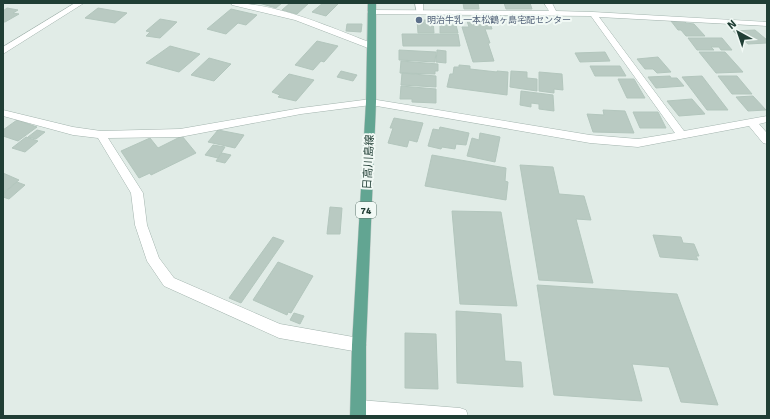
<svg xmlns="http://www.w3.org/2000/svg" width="770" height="419" font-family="Signika,'Noto Sans JP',sans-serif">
<rect width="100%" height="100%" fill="#e1ece7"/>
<g fill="#b9cac2" stroke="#b3c6bd">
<polygon points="259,3 282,3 276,8"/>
<polygon points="290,3 309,3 297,14 282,10"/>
<polygon points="323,3 339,3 326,16 312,12"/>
<polygon points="463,3 478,3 479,9 464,9"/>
<polygon points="504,3 530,3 532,9 506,9"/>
<polygon points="7,8 18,10 13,13 19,14 5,22 3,22 3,11"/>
<polygon points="98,8 127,13 115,23 85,18"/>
<polygon points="231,9 257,15 246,25 238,23 226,34 207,29"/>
<polygon points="160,19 177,22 160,38 146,36 150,32 146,31"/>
<polygon points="417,20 433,20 434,33 418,33"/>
<polygon points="489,20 492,29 485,29 490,43 488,43 494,61 473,62 462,27 469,27 467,21"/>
<polygon points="671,21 684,21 686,23 694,24 705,36 686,36 681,30 678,30"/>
<polygon points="347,24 362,24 361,32 346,31"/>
<polygon points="440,25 456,25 458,33 440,33"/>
<polygon points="755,30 767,40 767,43 748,44 733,31"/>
<polygon points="402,34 458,34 460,46 403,46"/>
<polygon points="688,38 722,38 732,50 721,50 719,47 711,47 714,50 697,50"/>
<polygon points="317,41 338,46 324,62 321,61 313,70 295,65"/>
<polygon points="170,46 200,54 179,72 146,63"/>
<polygon points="399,50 436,52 435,62 399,60"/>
<polygon points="437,50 446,51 446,63 436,62"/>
<polygon points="605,52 610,61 580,62 575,53"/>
<polygon points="699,52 725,52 743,72 716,73"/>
<polygon points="658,57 671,72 657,73 653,69 645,69 637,59"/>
<polygon points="209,58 231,64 214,81 191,75"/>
<polygon points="401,61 438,64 438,71 435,71 435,74 400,73"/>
<polygon points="459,65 470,66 470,69 497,72 497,71 508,72 507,95 447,87 450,74 453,74 454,67 459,67"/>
<polygon points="590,66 620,66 626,76 595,76"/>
<polygon points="341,71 357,75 353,81 337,77"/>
<polygon points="511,71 527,72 527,78 537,79 537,91 510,87"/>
<polygon points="539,72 562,74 563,90 554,89 554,93 539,91"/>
<polygon points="402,73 436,76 436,87 401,85"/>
<polygon points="289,74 314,80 296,101 278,97 280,95 272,92"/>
<polygon points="670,76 671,78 677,78 684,86 656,88 648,77"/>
<polygon points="702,76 728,110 707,110 682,77"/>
<polygon points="718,76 737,76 752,94 732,94"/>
<polygon points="618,79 634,79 645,98 627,98"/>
<polygon points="401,86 436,89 436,103 412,102 412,99 400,99"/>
<polygon points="521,91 553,95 554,111 539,109 539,104 531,103 531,107 520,105"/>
<polygon points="753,96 766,110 748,111 736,97"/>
<polygon points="692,99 705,114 679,116 667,101"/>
<polygon points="603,110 625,111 634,133 593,132 587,114 604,115"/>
<polygon points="633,112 658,112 666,128 640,128"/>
<polygon points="394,118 423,123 417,142 409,140 407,147 388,143 393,128 390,128"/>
<polygon points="17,120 37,127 18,141 3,136 3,130"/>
<polygon points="440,127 469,133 466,145 456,144 455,149 442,147 441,149 428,146 433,129 439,130"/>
<polygon points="37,130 45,132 36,139 28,137"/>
<polygon points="218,130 244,135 235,148 208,142"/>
<polygon points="480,133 500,137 495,162 467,156 472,138 479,140"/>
<polygon points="182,136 196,153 151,175 150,173 139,178 121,151 150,138 158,148"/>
<polygon points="26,137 38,141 25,152 12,148"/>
<polygon points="213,145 225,147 218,158 205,155"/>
<polygon points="222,153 231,155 225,163 216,161"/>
<polygon points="432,155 506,168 505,181 508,182 506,200 425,186"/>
<polygon points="520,165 553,167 559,194 584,196 591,220 576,219 593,283 539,280"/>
<polygon points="3,173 19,180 3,193"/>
<polygon points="17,182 25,185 9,199 3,197 3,194"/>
<polygon points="330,207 342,208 340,234 327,234"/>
<polygon points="452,211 501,212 517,306 460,304"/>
<polygon points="653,235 681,237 683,243 694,244 699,256 696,256 698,260 660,257"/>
<polygon points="273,237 284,241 241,303 229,298"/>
<polygon points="278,262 313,276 291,313 288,312 287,315 253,300"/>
<polygon points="537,285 677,294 718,405 681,402 669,367 632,364 642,401 554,395"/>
<polygon points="456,311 501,314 505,361 521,362 523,387 457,383"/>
<polygon points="294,313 304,316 300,324 290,320"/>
<polygon points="405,333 436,334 438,389 405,388"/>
</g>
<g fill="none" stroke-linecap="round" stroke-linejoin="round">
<g stroke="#a3b4ae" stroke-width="1">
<polygon id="service" points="415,3 423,3 423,14 417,14"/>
</g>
<g stroke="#a3b4ae" stroke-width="1">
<g id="minor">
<polygon points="75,3 84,3 3,54 3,47"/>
<path d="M 231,3 C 277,3 332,28 374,44 L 375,46 L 371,49 L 368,48 L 295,20 L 232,5 Z"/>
<polygon points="544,3 552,3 556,11 593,12 767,22 767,26 599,17 684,131 767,116 767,122 759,124 767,133 767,144 763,143 749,126 638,147 590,143 371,105 301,114 180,137 108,138 143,193 147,225 159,258 174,278 280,324 359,338 364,340 366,345 364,350 359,352 279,338 164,286 147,261 135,225 131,193 98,138 73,135 3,116 3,110 73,127 101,131 180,129 301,108 371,99 590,135 638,139 675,133 591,16 371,14 367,12 371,10 549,11"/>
<polygon points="359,400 460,408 466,410 468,416 359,416 353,414 351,408 353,402"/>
</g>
</g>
<g stroke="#c1c9c6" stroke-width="1">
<polygon id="primary" points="368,3 376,3 376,102 366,345 366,416 350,416 352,345 366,102"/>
</g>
<use href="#service" fill="#fff" fill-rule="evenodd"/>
<use href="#minor" fill="#fff" fill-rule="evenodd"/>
<use href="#primary" fill="#62a592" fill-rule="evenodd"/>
</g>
<circle fill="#5c6f8a" stroke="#f1f9f5" stroke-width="1.5" cx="419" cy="20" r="4"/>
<g text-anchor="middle" stroke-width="4" stroke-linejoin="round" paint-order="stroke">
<g font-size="9" fill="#4e5e75" stroke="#f1f9f5" text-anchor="start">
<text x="427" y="23">明治牛乳一本松鶴ヶ島宅配センター</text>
</g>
<rect fill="#f1f9f5" stroke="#5f766f" stroke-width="1" x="356" y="202" width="20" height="16" rx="3"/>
<g font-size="10" font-weight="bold" fill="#203e35">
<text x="366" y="214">74</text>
</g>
<g font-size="11" fill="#203e35" stroke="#f1f9f5">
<text transform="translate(368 162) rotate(-87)" y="4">日高川島線</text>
</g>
</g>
<rect width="770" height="419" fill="none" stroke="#203e35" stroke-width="8"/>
<g transform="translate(738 32) rotate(320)" stroke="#f1f9f5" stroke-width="3" paint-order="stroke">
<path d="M0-3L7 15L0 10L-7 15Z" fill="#203e35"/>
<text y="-6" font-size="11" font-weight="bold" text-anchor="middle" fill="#203e35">N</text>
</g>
</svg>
